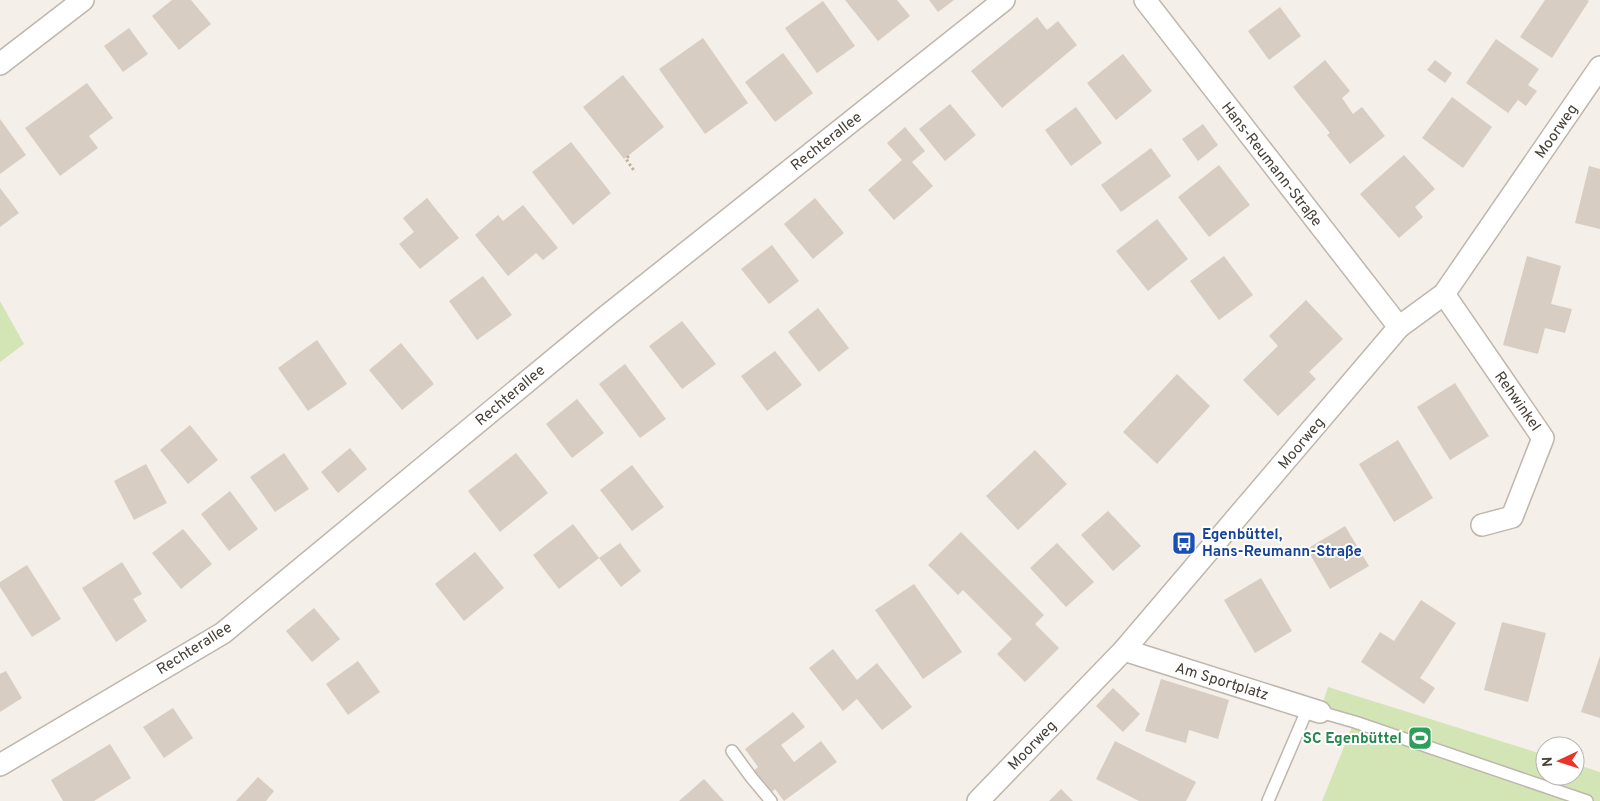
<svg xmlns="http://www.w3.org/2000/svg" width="1600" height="801" font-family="Overpass,sans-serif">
<rect width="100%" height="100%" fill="#f4efe9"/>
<g fill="#d4e5b5">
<polygon points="0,301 24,344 0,362"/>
<polygon points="1328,687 1545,755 1545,776 1575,776 1575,764 1600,772 1600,801 1322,801 1354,722 1320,712"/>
</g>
<g fill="#d8cdc2">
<polygon points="172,0 191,0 211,24 179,50 152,16"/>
<polygon points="845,0 897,0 910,16 878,41"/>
<polygon points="929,0 954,0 938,12"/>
<polygon points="1545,0 1587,0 1589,1 1552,58 1520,37"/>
<polygon points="823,1 855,46 817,73 785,28"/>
<polygon points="1280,7 1301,36 1269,60 1248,31"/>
<polygon points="1037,17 1047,30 1058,21 1077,45 1002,108 971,71"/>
<polygon points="129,28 148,54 123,72 104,46"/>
<polygon points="703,38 748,103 705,134 659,69"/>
<polygon points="1496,39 1539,69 1528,85 1537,91 1526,106 1518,100 1508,113 1466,83"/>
<polygon points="783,53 813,93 775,122 745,82"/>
<polygon points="1123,54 1152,91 1116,120 1087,83"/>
<polygon points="1325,60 1350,91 1342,98 1353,114 1362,107 1385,136 1350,164 1327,135 1330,133 1293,87"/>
<polygon points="1435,60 1452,73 1445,83 1427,70"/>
<polygon points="623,75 664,127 624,159 583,107"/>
<polygon points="87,83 113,118 89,136 98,148 60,176 25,128"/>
<polygon points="1452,97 1492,127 1463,168 1422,138"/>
<polygon points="950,104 976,135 945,161 919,129"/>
<polygon points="1076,107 1102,143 1071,166 1045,130"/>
<polygon points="0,119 26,155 0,174"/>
<polygon points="1203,124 1218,145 1198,161 1182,139"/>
<polygon points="905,127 925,151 912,162 933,186 894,220 868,190 902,160 887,143"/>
<polygon points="571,142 611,193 573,225 532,172"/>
<polygon points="1151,148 1171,176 1121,212 1101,185"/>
<polygon points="1404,155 1435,189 1415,207 1423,217 1399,238 1360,194"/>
<polygon points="1219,165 1250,205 1209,237 1178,197"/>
<polygon points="1589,166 1600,169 1600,229 1575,223"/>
<polygon points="0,188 19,213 0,227"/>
<polygon points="427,198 459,238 420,269 399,244 414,232 403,218"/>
<polygon points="815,198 844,233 813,259 784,224"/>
<polygon points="523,205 558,248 543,260 536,253 508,276 475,235 498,215 503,221"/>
<polygon points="1157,219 1188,259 1148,291 1116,251"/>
<polygon points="772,245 799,281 769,304 741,269"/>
<polygon points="1224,256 1253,295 1219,320 1190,281"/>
<polygon points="1527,256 1561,266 1551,304 1572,309 1565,333 1545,328 1538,354 1503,345"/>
<polygon points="483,276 512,315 477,340 449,301"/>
<polygon points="1306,300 1343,339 1309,372 1316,379 1278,416 1243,380 1278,346 1269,336"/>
<polygon points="818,308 849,348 819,372 788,332"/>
<polygon points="682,321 716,364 682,389 649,346"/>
<polygon points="317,340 347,384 308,411 278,368"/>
<polygon points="401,343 434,384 402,410 369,370"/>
<polygon points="775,351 802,385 767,411 741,376"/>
<polygon points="625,364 666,419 640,438 599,384"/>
<polygon points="1177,374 1210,406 1157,464 1123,432"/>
<polygon points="1455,383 1489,436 1450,460 1417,407"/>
<polygon points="577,399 604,433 572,458 546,424"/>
<polygon points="190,425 218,460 188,484 160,450"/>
<polygon points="1398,440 1433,498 1394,522 1359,464"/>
<polygon points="350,448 367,469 338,493 321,472"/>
<polygon points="1035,450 1067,484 1018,530 986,496"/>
<polygon points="284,453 309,489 275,512 250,477"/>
<polygon points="516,453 548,493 500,532 468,491"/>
<polygon points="146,464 167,503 134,520 114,481"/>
<polygon points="632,465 664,507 632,531 600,490"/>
<polygon points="230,491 258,529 229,551 201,514"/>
<polygon points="1108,511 1141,546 1113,571 1081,535"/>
<polygon points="573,524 599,558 559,589 533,555"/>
<polygon points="1345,526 1369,566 1330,589 1307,549"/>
<polygon points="183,529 212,564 181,589 152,553"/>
<polygon points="961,532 1044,615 1035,624 1059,648 1025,682 997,654 1012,639 963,590 958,595 928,565"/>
<polygon points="620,543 641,571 621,587 599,558"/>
<polygon points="1057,543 1094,582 1066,607 1030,568"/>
<polygon points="475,552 504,588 464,621 435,584"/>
<polygon points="122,562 142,594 133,599 147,621 116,642 82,588"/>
<polygon points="27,565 61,619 32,637 0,587 0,582"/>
<polygon points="1261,578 1292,631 1255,653 1224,600"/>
<polygon points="914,584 962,652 923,679 875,610"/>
<polygon points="1421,600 1456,623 1420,678 1435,688 1424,704 1361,662 1380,632 1394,641"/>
<polygon points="314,608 340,639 312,662 286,631"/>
<polygon points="1502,622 1546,633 1528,702 1484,690"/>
<polygon points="833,649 857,680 877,663 912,707 882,730 857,699 843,711 809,668"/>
<polygon points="1600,656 1600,718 1581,712"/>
<polygon points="358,661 380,692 348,715 326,684"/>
<polygon points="6,671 22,698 0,712 0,674"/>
<polygon points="1161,679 1229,700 1218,739 1189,730 1186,743 1145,731"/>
<polygon points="1113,688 1140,714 1123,732 1096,706"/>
<polygon points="173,708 193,738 164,758 143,727"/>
<polygon points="793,712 805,727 781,745 794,762 821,741 837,762 784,801 775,789 769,795 752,772 758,767 745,749"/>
<polygon points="1115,741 1196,782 1186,801 1139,801 1096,779"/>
<polygon points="110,744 131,778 94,801 63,801 51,780"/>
<polygon points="258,777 274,791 266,801 236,801"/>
<polygon points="704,779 724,801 679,801"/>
<polygon points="1061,789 1073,801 1049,801"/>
</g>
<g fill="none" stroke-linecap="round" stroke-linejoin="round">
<g stroke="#bfb6ac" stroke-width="14">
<g id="service">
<polyline points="1320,712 1355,722 1587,801"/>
<polyline points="732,751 751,777 771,801"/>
<polyline points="1268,801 1308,708"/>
</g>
</g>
<g stroke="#bfb6ac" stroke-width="24">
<g id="minor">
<polyline points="1145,0 1399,327"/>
<polyline points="0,64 83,0"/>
<polyline points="1444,294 1543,438 1512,517 1482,525"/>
<polyline points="1124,650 1320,712"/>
<polyline points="0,765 223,633 604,318 1004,0"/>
<polyline points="978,801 1124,650 1399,327 1444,294 1600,67"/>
</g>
</g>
<polyline stroke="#bfb19e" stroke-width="3" stroke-dasharray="2.5 2.5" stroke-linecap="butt" points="627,156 628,157 626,159 635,172"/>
<use href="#service" stroke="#fff" stroke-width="11"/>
<use href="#minor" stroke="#fff" stroke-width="21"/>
</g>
<defs>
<g id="bus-square" transform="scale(1.25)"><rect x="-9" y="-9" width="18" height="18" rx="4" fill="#1a4fb4" stroke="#fff"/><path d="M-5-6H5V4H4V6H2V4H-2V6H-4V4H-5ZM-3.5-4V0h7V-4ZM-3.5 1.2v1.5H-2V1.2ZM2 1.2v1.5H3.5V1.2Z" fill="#fff"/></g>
<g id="stadium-square" transform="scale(1.25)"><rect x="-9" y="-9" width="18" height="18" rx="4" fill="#2e9e5b" stroke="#fff"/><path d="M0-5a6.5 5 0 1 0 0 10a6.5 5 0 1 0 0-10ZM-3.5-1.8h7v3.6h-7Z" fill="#fff"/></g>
</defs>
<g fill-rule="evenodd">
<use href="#bus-square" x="1184" y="543"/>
<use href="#stadium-square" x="1420" y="738"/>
</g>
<g text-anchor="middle" stroke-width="4" stroke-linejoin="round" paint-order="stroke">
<g font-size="15" fill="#474038" stroke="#fff">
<text transform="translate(1556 131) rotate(-55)" y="5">Moorweg</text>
<text transform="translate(826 141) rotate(-38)" y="5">Rechterallee</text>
<text transform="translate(1272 164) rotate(52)" y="5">Hans-Reumann-Straße</text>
<text transform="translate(510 395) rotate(-40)" y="5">Rechterallee</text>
<text transform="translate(1518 401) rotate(55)" y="5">Rehwinkel</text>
<text transform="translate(1301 443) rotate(-50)" y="5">Moorweg</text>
<text transform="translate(194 648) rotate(-32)" y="5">Rechterallee</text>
<text transform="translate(1222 681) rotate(17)" y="5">Am Sportplatz</text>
<text transform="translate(1032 745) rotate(-46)" y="5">Moorweg</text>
</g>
<g font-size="15" font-weight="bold" fill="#164399" stroke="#fff" text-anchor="start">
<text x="1202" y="539">Egenbüttel,<tspan x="1202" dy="17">Hans-Reumann-Straße</tspan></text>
</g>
<g font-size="15" font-weight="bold" fill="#27864d" stroke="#fff" text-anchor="end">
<text x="1402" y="743">SC Egenbüttel</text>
</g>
</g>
<g transform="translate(1560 761) rotate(266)"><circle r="24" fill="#ffffff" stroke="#b5b3af"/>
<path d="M0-4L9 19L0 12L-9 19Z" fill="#ed3227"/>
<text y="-8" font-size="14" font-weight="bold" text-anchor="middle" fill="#474038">N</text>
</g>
</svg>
